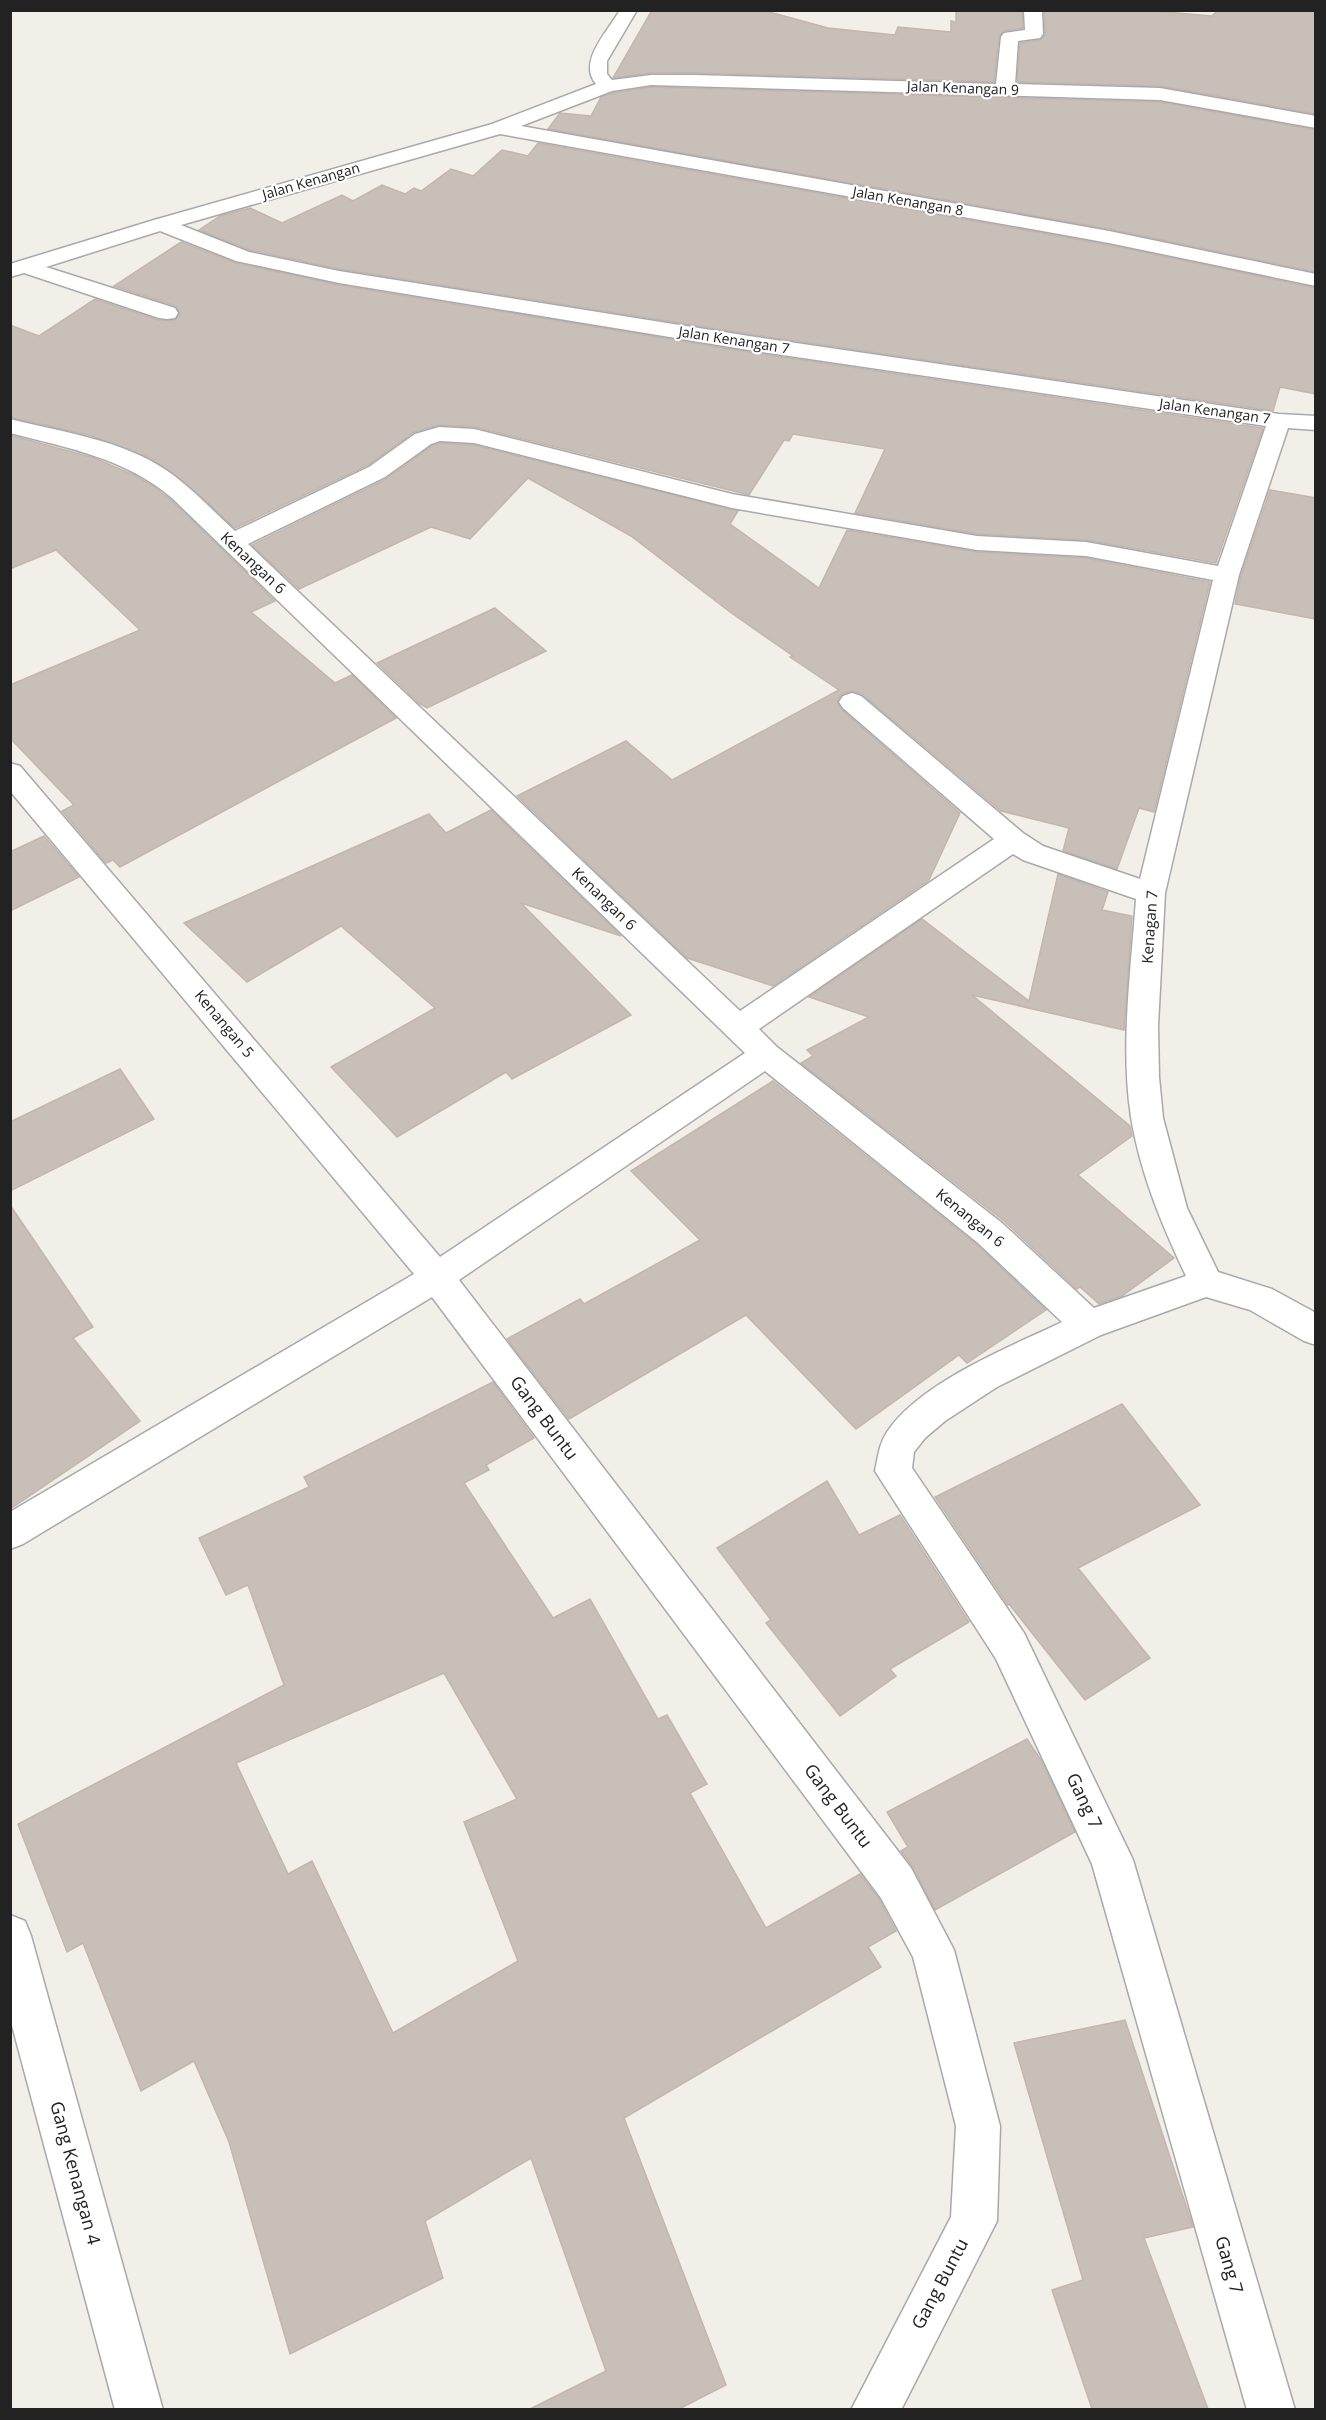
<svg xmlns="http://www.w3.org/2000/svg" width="1326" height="2420" font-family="'Open Sans',sans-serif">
<rect width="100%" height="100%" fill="#f2efe9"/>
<g fill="#c7bfb8" stroke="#c4b6ab" stroke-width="1.5" fill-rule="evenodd">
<polygon points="652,10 762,10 828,28 895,35 898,27 951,32 951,21 956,22 956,10 1022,10 1023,28 1004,31 999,36 994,82 695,73 651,73 613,78"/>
<polygon points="1044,10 1142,10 1212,16 1218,10 1316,10 1316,114 1160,86 1017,82 1020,43 1040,40 1045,35"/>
<polygon points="651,87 1160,102 1316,130 1316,272 1109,229 548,129 560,113 591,116 601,97 613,93"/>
<polygon points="538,143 1109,245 1316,288 1316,394 1280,387 1273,411 749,334 339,269 250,250 199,230 220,216 250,208 282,223 342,195 353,201 382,185 405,194 414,188 421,191 451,169 473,176 502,150 528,156"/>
<polygon points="181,242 236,263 339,285 749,352 1263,428 1216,563 1086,540 977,534 855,513 885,449 793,434 789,441 784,440 749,495 475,427 438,425 414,432 368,465 235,528 186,483 150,458 92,436 10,417 10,325 39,336 95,299 158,320 175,320 180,314 176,306 114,286"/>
<polygon points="10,435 94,458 134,475 153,486 171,500 275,601 251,612 335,683 352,675 396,718 120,867 113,860 106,863 62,811 74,805 10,738 10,685 140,630 56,550 10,569"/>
<polygon points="440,443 474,445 738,511 730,524 819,588 847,530 977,552 1086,558 1210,582 1154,812 1139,808 1117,869 1063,851 1069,828 1001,811 862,694 851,691 842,694 837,701 841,709 960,813 929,880 773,986 687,958 517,796 626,741 672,780 839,690 790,657 793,656 730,612 631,536 528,478 470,539 431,527 299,589 252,545 386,479 432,446"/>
<polygon points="1270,490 1316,498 1316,619 1235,604 1241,576"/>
<polygon points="495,608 546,651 427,708 420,704 377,663"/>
<polygon points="491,810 621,936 521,903 631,1015 512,1079 506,1072 397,1137 331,1067 435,1008 341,926 247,982 184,923 429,814 446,833"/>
<polygon points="44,836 79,877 10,911 10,852"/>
<polygon points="1058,874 1108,892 1102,910 1132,916 1124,1030 972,995 1130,1126 1132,1136 1078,1175 1174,1258 1122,1296 1099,1304 1080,1287 1077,1289 1004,1221 801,1063 813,1056 807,1050 869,1017 809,997 922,919 1029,1001"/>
<polygon points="120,1069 154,1119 10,1191 10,1122"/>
<polygon points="773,1081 977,1245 1046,1310 967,1363 959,1355 856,1429 746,1315 569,1419 507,1339 580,1299 584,1304 700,1240 631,1171"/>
<polygon points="10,1205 93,1327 73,1338 140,1421 10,1509"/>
<path d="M 493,1382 L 534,1438 L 486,1465 L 489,1470 L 464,1483 L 553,1618 L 590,1599 L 658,1719 L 667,1715 L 707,1784 L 690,1793 L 766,1928 L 860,1874 L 879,1899 L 896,1931 L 868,1947 L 881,1967 L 624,2118 L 726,2385 L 679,2409 L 530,2409 L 606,2371 L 531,2158 L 425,2221 L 443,2278 L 290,2354 L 229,2142 L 194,2061 L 141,2091 L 83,1943 L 67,1952 L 18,1824 L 284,1685 L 248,1585 L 226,1595 L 199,1538 L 309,1487 L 304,1477 ZM 444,1673 L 517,1799 L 464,1822 L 518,1961 L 393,2033 L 312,1861 L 288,1874 L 236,1763 Z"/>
<polygon points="1122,1404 1200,1505 1078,1568 1150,1658 1085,1700 1009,1604 1008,1605 935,1497"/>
<polygon points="827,1481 859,1535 900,1515 969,1622 890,1669 896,1676 840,1716 766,1623 771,1620 717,1548"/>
<polygon points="1027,1739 1041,1760 1075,1832 935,1910 913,1867 901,1851 908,1847 887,1812"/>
<polygon points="1125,2020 1193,2227 1144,2238 1208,2409 1092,2409 1052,2290 1083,2280 1014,2043"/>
</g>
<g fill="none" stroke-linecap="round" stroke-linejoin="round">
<g stroke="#a9a9a9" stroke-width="3">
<g id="street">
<path d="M 620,10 L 637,10 L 607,61 L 607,74 L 612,80 L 651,75 L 695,75 L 996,84 L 1001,37 L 1004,33 L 1025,30 L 1024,10 L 1042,10 L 1043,34 L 1040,38 L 1018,41 L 1015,84 L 1160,88 L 1316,116 L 1316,128 L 1160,100 L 651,85 L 612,91 L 521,126 L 1109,231 L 1316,274 L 1316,286 L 1109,243 L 500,134 L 181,225 L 249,252 L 339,271 L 749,336 L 1279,414 L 1316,416 L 1316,430 L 1288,428 L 1239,575 L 1165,893 L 1158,1026 L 1159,1077 L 1163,1118 L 1187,1208 L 1218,1272 L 1272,1289 L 1316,1313 L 1316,1345 L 1304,1341 L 1250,1310 L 1206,1297 L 1101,1335 L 997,1387 L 945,1421 L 925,1438 L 914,1452 L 912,1468 L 1024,1633 L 1133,1860 L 1295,2410 L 1247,2410 L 1092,1864 L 996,1659 L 875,1471 C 878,1457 879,1444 887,1432 C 920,1382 1010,1347 1062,1322 L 978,1243 L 765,1071 L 459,1280 L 911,1868 L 954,1950 L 1000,2126 L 997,2221 L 901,2410 L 851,2410 L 951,2217 L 956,2126 L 913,1957 L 881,1898 L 432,1297 L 23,1544 L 10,1549 L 10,1512 L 414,1274 L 10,791 L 10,763 L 20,766 L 440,1257 L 745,1053 L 172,498 C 125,458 68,448 10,433 L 10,419 C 62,432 122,440 166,470 C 192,488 213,511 235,531 L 369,467 L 415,434 L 439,427 L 474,429 L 732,494 L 977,536 L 1086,542 L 1218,566 L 1266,426 L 749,350 L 339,283 L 236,261 L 160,231 L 46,267 L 175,308 L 178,313 L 175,318 L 167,319 L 159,318 L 24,273 L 10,277 L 10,264 L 154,220 L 492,124 L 596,84 C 577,62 608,31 620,10 ZM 440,441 L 474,443 L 732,508 L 977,550 L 1086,556 L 1213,580 L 1140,879 L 1043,846 L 1023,833 L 861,696 L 852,693 L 843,696 L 839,702 L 843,708 L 994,839 L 740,1011 L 248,544 L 385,477 L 431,444 ZM 1013,854 L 1023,860 L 1136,899 C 1131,970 1120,1046 1131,1117 C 1140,1173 1162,1225 1186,1276 L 1094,1308 L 1002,1223 L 777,1047 L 759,1029 Z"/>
<polygon points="10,1915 25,1921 31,1936 163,2410 115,2410 10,2018"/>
</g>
</g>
<use href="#street" fill="#fff" fill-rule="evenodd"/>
</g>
<g text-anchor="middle" stroke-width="4.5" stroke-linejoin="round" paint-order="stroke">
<g font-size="14" fill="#222" stroke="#fff">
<text transform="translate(963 88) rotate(2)" y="5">Jalan Kenangan 9</text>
<text transform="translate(311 181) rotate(-16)" y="5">Jalan Kenangan</text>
<text transform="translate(908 201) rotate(10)" y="5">Jalan Kenangan 8</text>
<text transform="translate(734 340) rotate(9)" y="5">Jalan Kenangan 7</text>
<text transform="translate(1215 411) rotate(8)" y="5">Jalan Kenangan 7</text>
</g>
<g font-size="15" fill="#222" stroke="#fff">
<text transform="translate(253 563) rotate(43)" y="5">Kenangan 6</text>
<text transform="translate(604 899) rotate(44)" y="5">Kenangan 6</text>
<text transform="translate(1150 927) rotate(-86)" y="5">Kenagan 7</text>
<text transform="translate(224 1024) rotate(50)" y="5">Kenangan 5</text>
<text transform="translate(970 1218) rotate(39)" y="5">Kenangan 6</text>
</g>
<g font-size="18" fill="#222" stroke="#fff">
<text transform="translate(544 1418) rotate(53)" y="6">Gang Buntu</text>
<text transform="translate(1084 1801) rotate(65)" y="6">Gang 7</text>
<text transform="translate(838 1806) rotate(53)" y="6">Gang Buntu</text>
<text transform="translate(75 2173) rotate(75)" y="6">Gang Kenangan 4</text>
<text transform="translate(1229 2265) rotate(74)" y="6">Gang 7</text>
<text transform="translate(940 2284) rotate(-62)" y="6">Gang Buntu</text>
</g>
</g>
<rect width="1326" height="2420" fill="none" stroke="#222222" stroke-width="24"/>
</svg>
